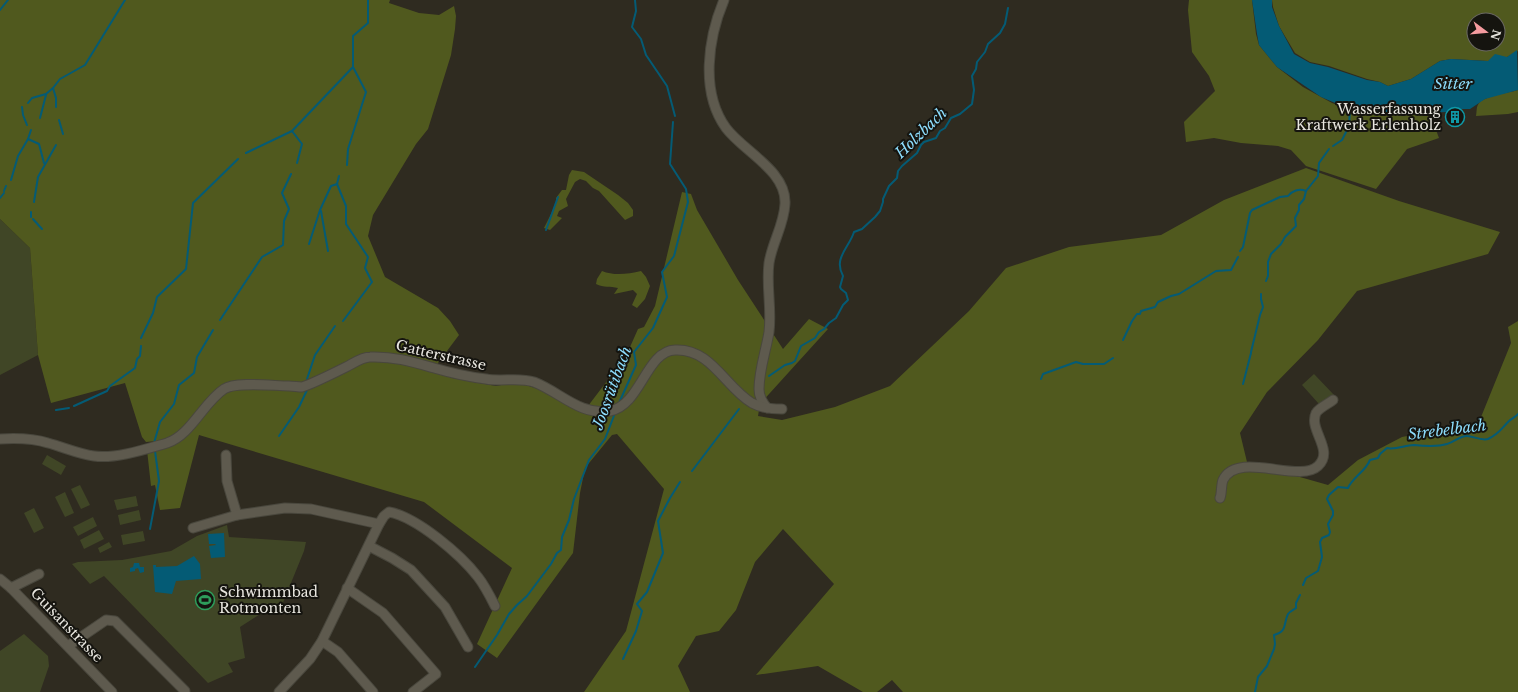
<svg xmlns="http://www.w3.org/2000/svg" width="1518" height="692" font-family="'Libre Baskerville',serif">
<rect width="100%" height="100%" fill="#2f2b20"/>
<g fill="#404626">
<polygon points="0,219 30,248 38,355 0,375"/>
<polygon points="1314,374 1335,396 1323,404 1319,404 1302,385"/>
<polygon points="47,455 66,466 61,475 42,464"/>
<polygon points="80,485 90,505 81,509 71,489"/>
<polygon points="65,492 74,513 65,517 55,497"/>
<polygon points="136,496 138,506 117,510 114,500"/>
<polygon points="34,508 44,528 34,533 24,513"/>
<polygon points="139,510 141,520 120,525 118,515"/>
<polygon points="93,517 97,526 78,536 73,527"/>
<polygon points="227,525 229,537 306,542 304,551 282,605 262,613 240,627 245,658 228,663 233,672 208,683 104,576 90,584 72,564 78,562 122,560 171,551 197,536"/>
<polygon points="99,530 104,539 84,549 80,540"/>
<polygon points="143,531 145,541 123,545 121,535"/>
<polygon points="109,542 112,547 100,553 98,548"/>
<polygon points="24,634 48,656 49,666 40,692 0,692 0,651"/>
</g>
<g fill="#50591e" fill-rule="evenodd">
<polygon points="0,0 390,0 389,3 419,13 439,15 454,6 456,16 455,29 451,55 428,129 416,144 373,215 368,236 385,277 438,308 450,321 459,335 438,363 436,368 366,354 301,385 224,385 182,431 168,440 146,442 142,437 125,383 51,403 38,355 30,248 0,219"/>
<path d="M 1189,0 L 1252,0 L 1256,34 L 1259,45 L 1277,67 L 1303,87 L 1332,103 L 1357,112 L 1422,112 C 1433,118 1435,127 1439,138 L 1407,149 L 1376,189 L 1306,166 L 1291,150 L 1278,146 L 1241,143 L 1214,138 L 1186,142 L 1184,122 L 1215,91 L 1209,76 L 1192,52 L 1188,10 Z"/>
<path d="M 1272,0 L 1518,0 L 1518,51 L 1507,57 L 1488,61 L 1451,59 L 1440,61 L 1411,79 L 1388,86 L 1380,82 L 1367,79 L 1329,66 L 1310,62 L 1295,53 L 1279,26 L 1273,7 ZM 1474,20 L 1498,20 L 1498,44 L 1474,44 Z"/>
<path d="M 1518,90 L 1518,112 L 1508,114 L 1476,116 C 1477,111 1476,107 1479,103 C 1485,96 1508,93 1518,90 Z"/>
<polygon points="1306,168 1399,201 1500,232 1488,254 1357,291 1318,340 1267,392 1240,433 1247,462 1328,485 1358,460 1402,437 1479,422 1511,343 1508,327 1518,321 1518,692 903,692 892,680 877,692 863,692 818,666 756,675 834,584 783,529 755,562 736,610 719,631 696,636 678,666 690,692 584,692 626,631 664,489 617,434 612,435 585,468 580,493 573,553 497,658 477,644 512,568 424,502 199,435 180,508 160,510 155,485 151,486 147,450 173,445 227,388 302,388 367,358 436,370 452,378 496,386 507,384 526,385 588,406 626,356 638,329 644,327 655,306 682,192 691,194 697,210 738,280 783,349 809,319 828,329 760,404 758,416 782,420 835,407 890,386 969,311 1006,268 1069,247 1161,235 1224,200"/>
<polygon points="572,170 584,172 618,195 628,203 633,210 633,216 625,220 599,191 593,188 586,181 580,179 575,182 566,199 568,206 559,211 557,216 562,218 550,230 544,228 556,204 556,198 562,190 566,190 569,175"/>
<path d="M 602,271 C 614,276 628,274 641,271 L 646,277 L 650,286 L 645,299 L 637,308 L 632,305 L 637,294 L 633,290 L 614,294 L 618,288 C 610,286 604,288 596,284 L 597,279 Z"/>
</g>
<g fill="#045b75">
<polygon points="1252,0 1272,0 1272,7 1279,26 1294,54 1310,63 1328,67 1367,80 1380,82 1388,86 1411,79 1440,61 1451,59 1488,61 1495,54 1507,57 1517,50 1518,90 1485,99 1470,109 1450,109 1450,112 1405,113 1357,111 1347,108 1321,97 1277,67 1259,45 1257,34"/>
<polygon points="224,533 225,557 211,558 209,546 216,545 215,544 209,544 208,534"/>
<polygon points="194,556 200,564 201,579 176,581 172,594 155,592 153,565 156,565 156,567 177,566"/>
<polygon points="134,563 139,563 140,567 144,567 144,572 140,573 138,568 135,569 135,571 130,572 130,568 133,567"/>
</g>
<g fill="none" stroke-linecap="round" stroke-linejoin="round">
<g stroke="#045b75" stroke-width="2">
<polyline points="635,0 636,11 632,27 641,39 646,55 667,86 675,116"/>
<polyline points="0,10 8,0"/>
<polyline points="28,103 32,98 46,94 53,88"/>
<polyline points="22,107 23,115 27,125"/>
<polyline points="56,107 56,98 53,88 60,79 85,65 125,0"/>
<polyline points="40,118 46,95"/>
<polyline points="59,120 63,134"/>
<polyline points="292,131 302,144 297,163"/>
<polyline points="28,139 39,144 44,163"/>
<polyline points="1333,146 1342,140 1349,126 1350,108"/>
<polyline points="246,153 292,131 353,67"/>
<polyline points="347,165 348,149 366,92 353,67 353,36 368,23 368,0"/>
<polyline points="339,176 337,184 346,206 346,224 368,257 365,268 372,282 343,321"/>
<polyline points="11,180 18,156 28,139 31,130"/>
<polyline points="4,191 6,186"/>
<polyline points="0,198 4,193"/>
<polyline points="34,202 38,177 56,145"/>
<polyline points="321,211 328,251"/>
<polyline points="31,217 31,212"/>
<polyline points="33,219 42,229"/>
<polyline points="546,230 558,197"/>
<polyline points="309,244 320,210 331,186 337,184"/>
<path d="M 1240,251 L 1243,247 L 1250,213 L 1252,210 L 1280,197 L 1288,196 C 1292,191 1299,188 1306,191"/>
<polyline points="1266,281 1268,276 1268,262 1271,254 1281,244 1285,237 1296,226 1295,218 1299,210 1299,205 1304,199 1306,191 1318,176 1319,163 1329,149"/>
<polyline points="220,320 262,257 283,245 284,221 289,209 282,193 291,174"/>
<polyline points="141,338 153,313 157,297 186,269 193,203 238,159"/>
<polyline points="1123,340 1132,321 1137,314 1140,314 1141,311 1155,307 1158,302 1171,296 1179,294 1216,271 1231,270 1238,257"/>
<polyline points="1251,352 1260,315 1263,307 1261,299 1261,294"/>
<path d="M 769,376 L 785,365 L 792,363 L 795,361 L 801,346 L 815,338 L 819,332 L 824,329 L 829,323 L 836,318 L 843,305 L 848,300 L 846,293 L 841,289 L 840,287 L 843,276 C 833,258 849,248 854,232 L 862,229 L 875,217 L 880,211 L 883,202 L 883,199 L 889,186 L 897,178 L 898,171 L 902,166 L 917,153 L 921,145 L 924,142 L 936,138 L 940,131 L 945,128 L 951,118 L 960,114 L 972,104 L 974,90 L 972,76 L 976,69 L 977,62 L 985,52 L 988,44 L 1000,33 L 1005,24 L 1008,8"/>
<polyline points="307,379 315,355 335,326"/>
<polyline points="1041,379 1043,374 1076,362 1083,364 1104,364 1113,358"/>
<polyline points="1243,384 1251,353"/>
<polyline points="619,403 636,365 634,352 653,328 667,297 662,272 674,256 688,202 686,189 670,164 673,122"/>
<polyline points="74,406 107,391 110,386 135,368 137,359 140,356 141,346"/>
<polyline points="56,410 69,408"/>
<polyline points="279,436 299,407 307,390"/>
<polyline points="154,443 160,422 174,404 179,385 194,373 197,357 213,330"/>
<polyline points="692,471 739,409"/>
<polyline points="150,529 159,481 155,451"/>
<path d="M 1303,585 L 1306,578 L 1318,571 L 1322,557 L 1320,542 L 1322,538 L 1329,535 L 1330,532 L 1328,524 L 1333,515 L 1333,511 L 1327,499 L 1329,495 L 1338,487 L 1348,488 C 1353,477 1365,472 1370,460 L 1378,458 L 1380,454 L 1387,448 C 1396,450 1405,445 1414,445 C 1424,446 1437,447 1447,444 C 1455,442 1459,436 1467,436 C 1473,436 1481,441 1488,439 C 1499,434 1501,429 1509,421 C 1512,418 1516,417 1518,414"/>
<polyline points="623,659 636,631 642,611 637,604 647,592 663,553 658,521 670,498 680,482"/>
<polyline points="475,667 497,635 509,614 517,605 527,596 551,564 557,553 561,550 562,537 569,520 574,499 589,460 605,439 615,413"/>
<path d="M 1255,692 L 1258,677 L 1267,666 L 1274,649 L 1275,644 L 1274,635 C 1288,631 1283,624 1288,614 C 1290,611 1293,610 1296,608 L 1296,603 L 1300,595"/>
</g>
<g stroke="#49473d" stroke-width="11">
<g id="minor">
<path d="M 724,0 C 708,38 700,92 726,128 C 743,151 787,171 785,204 C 784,225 772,243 769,263 C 766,286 772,309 769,332 C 766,351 759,370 759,389 C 759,397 762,402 767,408"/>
<path d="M 0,439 C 16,438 32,438 48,443 C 63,447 79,454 94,456 C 116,459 146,449 167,443 C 191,435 203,403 224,389 C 236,381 274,386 289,386 C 293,386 298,387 302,387 C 312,384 336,372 346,367 C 354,363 362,357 370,357 C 393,356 413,362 434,368 C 451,373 469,377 486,379 C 502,382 519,377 534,382 C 560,392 580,416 610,411 C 641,405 646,351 675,350 C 711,348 725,387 752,403 C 761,408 772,409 782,409"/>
<polyline points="226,455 227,481 237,515"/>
<path d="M 1220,498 C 1222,493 1221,485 1223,480 C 1238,450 1299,484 1318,466 C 1335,450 1308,430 1316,413 C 1319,408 1328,404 1333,400"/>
<polyline points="193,528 237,515 285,508 311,509 379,524"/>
<polyline points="369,546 392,558 411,570 445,607 468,647"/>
<polyline points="0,579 11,588 112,692"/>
<polyline points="11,588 39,574"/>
<polyline points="347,588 383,613 436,674 413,692"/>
<polyline points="322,641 338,652 373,692"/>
<polyline points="68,646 106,620 115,621 185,691"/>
<path d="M 279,692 L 310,659 L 322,641 L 379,524 L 384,516 L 389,512 C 417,517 461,555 478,577 C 485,586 490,596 495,606"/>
</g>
</g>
<use href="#minor" stroke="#5e5a4e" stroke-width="9"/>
</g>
<defs>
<g id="building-ring" transform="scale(1)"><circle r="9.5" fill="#15140f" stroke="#0f9aa8" stroke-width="1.5"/><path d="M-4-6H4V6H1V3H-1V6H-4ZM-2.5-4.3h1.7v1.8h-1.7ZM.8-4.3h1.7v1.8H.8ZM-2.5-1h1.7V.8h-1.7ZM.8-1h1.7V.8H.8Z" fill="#0f9aa8"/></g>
<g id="stadium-ring" transform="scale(1)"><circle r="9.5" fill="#15140f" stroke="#2e9e5b" stroke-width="1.5"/><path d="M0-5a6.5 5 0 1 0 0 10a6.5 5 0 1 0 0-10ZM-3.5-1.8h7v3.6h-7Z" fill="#2e9e5b"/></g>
</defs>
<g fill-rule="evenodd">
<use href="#building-ring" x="1455" y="117"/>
<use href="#stadium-ring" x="205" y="600"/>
</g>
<g text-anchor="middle" stroke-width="4" stroke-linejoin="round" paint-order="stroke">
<g font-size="14" fill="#e9e7e0" stroke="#15140f" text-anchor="end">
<text x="1441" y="114">Wasserfassung<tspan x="1441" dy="16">Kraftwerk Erlenholz</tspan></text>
<text x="219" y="597" text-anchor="start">Schwimmbad<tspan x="219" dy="16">Rotmonten</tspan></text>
</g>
<g font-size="14" fill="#e9e7e0" stroke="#15140f">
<text transform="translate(441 355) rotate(13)" y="5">Gatterstrasse</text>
<text transform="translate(67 625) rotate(46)" y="5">Guisanstrasse</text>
</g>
<g font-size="15" font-style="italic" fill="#8cdcfc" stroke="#15140f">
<text x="1453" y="89">Sitter</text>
<text transform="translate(921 133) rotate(-44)" y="5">Holzbach</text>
<text transform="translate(612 388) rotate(-70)" y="5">Joosrütibach</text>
<text transform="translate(1447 430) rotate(-7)" y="5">Strebelbach</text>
</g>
</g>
<g transform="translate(1486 32) rotate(106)"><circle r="19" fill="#15140f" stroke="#6a6863"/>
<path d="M0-3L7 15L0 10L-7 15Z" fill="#f49b9f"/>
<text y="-6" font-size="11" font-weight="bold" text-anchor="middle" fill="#e9e7e0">N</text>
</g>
</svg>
